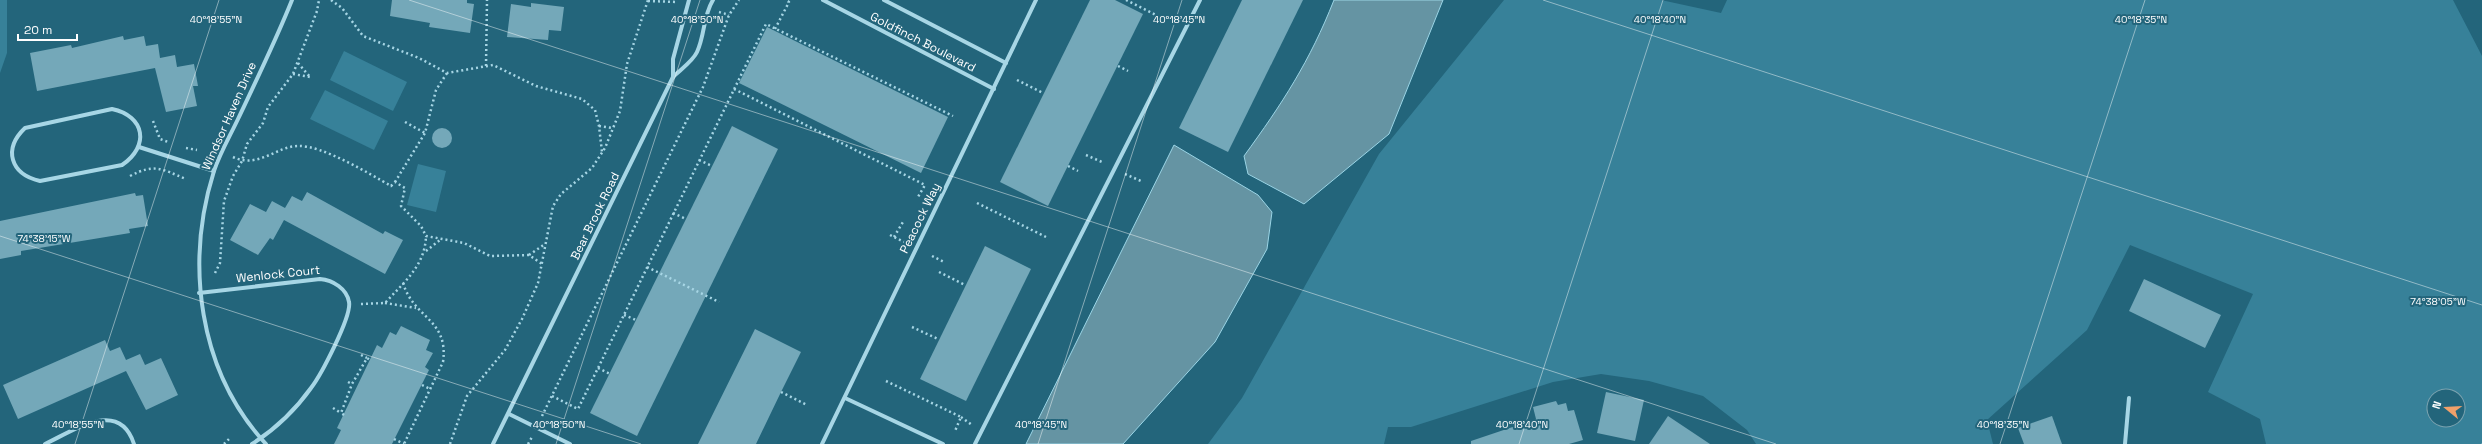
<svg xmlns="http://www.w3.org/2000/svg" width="2482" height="444" font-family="'Space Grotesk',sans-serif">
<rect width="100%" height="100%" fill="#23657b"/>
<g fill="#378199" fill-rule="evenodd">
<polygon points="0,0 7,0 7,53 0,73"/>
<path d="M 1504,0 L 1661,0 L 1721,13 L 1727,0 L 2453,0 L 2482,56 L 2482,444 L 2266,444 L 2260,419 L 2208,392 L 2253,294 L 2130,245 L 2087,330 L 1987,420 L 1993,444 L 1756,444 L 1747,430 L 1703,396 L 1649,381 L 1601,374 L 1553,382 L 1411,427 L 1388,427 L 1384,444 L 1208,444 L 1242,398 L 1379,154 ZM 2434,396 L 2458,396 L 2458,420 L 2434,420 Z"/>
<polygon points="344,51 407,82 393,111 330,80"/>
<polygon points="325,90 388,121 374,150 310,119"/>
<polygon points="418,164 446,171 436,212 407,205"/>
</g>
<g fill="#6594a3" stroke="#9bd5e6">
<path d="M 1334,0 L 1443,0 L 1389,134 L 1304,204 L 1248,174 L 1244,156 C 1282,104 1310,61 1334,0 Z"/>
<polygon points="1174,145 1258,195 1272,212 1267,249 1215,342 1123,444 1026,444"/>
</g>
<g fill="#74a8b9">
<polygon points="392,0 467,0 467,3 474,4 470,33 429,27 430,23 390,16"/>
<polygon points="1090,0 1115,0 1143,14 1048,206 1000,182"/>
<polygon points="1242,0 1303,0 1228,152 1179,128"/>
<polygon points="531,3 564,7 561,31 549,30 548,40 507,37 511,4 531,7"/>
<polygon points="767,27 948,117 921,173 739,83"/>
<polygon points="123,36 124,40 144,36 146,46 158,44 160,58 175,55 177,67 194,64 198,86 193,86 197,106 166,112 155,68 37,91 30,53 71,45 72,48"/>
<polygon points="732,126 778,149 637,436 590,413"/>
<circle cx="442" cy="138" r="10"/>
<polygon points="307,192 383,234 385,231 403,240 385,274 284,220 273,240 270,238 258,255 230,240 250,204 266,212 272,201 285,208 292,196 302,201"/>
<polygon points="135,193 136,196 143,195 148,226 129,229 130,233 21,251 21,255 0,259 0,221"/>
<polygon points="985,246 1031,269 966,401 920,379"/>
<polygon points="2144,279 2221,315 2205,348 2129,311"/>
<polygon points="401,326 430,340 426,350 433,353 425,367 429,370 392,444 334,444 341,430 337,428 377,345 382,348 390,332 396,335"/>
<polygon points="755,329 801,352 781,392 756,444 698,444"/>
<polygon points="105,340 110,351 120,347 126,360 140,354 145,365 161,358 178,395 146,410 126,371 18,419 3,385"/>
<polygon points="1606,392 1644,400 1635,441 1597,433"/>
<polygon points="1556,401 1558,405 1566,403 1568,411 1574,410 1583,440 1569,444 1471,444 1471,441 1536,419 1533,407"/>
<polygon points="1668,416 1710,444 1649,444"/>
<polygon points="2052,416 2062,444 2024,444 2018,428"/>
</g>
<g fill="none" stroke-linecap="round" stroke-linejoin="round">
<g stroke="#a7d6e5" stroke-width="2.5" stroke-dasharray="2 3" stroke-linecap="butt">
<polyline points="331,0 342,8 363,36 419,58 447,73 493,65 536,86 582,99 595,110 599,126 602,152"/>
<polyline points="1126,0 1156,15"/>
<polyline points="648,1 677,2"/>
<polyline points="719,12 729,15"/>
<polyline points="775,29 789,2 786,0"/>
<polyline points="298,63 310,77"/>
<polyline points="486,66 487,0"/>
<polyline points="1118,66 1128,71"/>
<polyline points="293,74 310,77"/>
<polyline points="1017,80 1043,93"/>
<polyline points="734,89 925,185 918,197"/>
<polyline points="153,121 160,139 168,142"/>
<polyline points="405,122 425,133"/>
<polyline points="599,126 612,128"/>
<polyline points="186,148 197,150"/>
<polyline points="1086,155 1102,162"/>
<path d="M 233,157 C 258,169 277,146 298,146 C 322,145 370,174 391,186 L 395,182 L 405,188 L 401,206 L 421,226 L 426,236 L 464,243 L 490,256 L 529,255 L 542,264"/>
<polyline points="699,160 712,166"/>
<polyline points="1068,166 1078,171"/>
<polyline points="1125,174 1141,181"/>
<path d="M 130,176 C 155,163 161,169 186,179"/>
<polyline points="395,182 425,133 436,90 447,73"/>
<polyline points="977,203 1046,237"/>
<polyline points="673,213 686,219"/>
<polyline points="890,235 904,242"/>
<polyline points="894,237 903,222"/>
<polyline points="426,251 440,240"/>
<polyline points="529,255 545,244"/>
<polyline points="932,256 944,262"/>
<polyline points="647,267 719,302"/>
<polyline points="939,272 965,285"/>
<polyline points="215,273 220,263 224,201 233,176 242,161 247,144 263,123 268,107 293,74 317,11 319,0"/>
<path d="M 403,283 C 414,319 449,319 443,362 L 404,444"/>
<polyline points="385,303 416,308"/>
<path d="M 361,304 L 385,303 C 404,282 425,266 426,236"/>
<polyline points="624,315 636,320"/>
<polyline points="912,327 938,339"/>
<polyline points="361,355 367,358"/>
<polyline points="598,368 610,374"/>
<polyline points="886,381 961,417 955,431"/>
<polyline points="348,382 352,384"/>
<polyline points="422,385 430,389"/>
<polyline points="781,392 807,405"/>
<polyline points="552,396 578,409 766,24 953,116"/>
<polyline points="333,408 341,413"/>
<polyline points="344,415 341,413 352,384 367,358 370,360"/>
<polyline points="542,416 703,87 729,15 739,0"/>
<polyline points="961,417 972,425"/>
<polyline points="394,439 404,444"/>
<polyline points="224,444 230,438"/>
<polyline points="450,444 467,396 505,350 522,319 538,283 553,206 561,194 592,168 605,148 620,111 627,64 648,0"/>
<polyline points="528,444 532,437"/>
</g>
<g stroke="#a7d6e5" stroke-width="4">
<polyline points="823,0 994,89"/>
<polyline points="884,0 1006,63"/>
<polyline points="673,77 673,59 689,0"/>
<path d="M 112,109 C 145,116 150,146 122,165 L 40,181 C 10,174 3,149 25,128 Z"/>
<polyline points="139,147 214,171"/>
<path d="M 199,293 L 320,279 C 333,280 347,289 349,302 C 352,316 321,375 311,388 C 296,409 274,430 252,444"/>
<polyline points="845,398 943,444"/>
<polyline points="509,414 570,444"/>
<path d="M 45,444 C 73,431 119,398 134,444"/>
<path d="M 266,444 C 198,371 185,263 214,171 C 220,153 230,136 238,119 C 257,79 276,40 292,0"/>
<path d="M 493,444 L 673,77 C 680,70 693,61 697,52 C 705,35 703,16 713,0"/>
<polyline points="822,444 1036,0"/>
<polyline points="975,444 1200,0"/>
<polyline points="2125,444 2129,398"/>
</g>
</g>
<path fill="none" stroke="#fff" stroke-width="1" stroke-opacity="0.45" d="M 409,0 L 1776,444M 1543,0 L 2482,305M 0,236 L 641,444M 75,444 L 219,0M 556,444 L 700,0M 1038,444 L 1182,0M 1519,444 L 1663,0M 2000,444 L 2145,0M 2482,444 L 2482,443"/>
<g text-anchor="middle" stroke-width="4" stroke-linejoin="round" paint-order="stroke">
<g font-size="12" fill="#fff" stroke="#23657b">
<text transform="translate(923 42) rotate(27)" y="4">Goldfinch Boulevard</text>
<text transform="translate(229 116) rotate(-66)" y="4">Windsor Haven Drive</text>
<text transform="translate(595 216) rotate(-64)" y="4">Bear Brook Road</text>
<text transform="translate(920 218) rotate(-64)" y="4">Peacock Way</text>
<text transform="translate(278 274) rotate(-6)" y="4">Wenlock Court</text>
</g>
</g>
<g font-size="10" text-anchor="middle" fill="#fff" stroke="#23657b" stroke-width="4" stroke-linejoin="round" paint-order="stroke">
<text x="216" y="23">40°18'55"N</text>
<text x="697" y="23">40°18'50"N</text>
<text x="1179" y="23">40°18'45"N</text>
<text x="1660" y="23">40°18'40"N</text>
<text x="2141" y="23">40°18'35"N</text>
<text x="44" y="242">74°38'15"W</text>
<text x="2438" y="305">74°38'05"W</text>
<text x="78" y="428">40°18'55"N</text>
<text x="559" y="428">40°18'50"N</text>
<text x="1041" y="428">40°18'45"N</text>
<text x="1522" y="428">40°18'40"N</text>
<text x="2003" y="428">40°18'35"N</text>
</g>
<g transform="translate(2446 408) rotate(288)"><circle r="19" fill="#23657b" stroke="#7ba3b0"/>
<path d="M0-3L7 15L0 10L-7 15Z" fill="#f0a06a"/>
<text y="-6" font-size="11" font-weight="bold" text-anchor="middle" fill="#ffffff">N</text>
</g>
<path d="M18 34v6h59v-6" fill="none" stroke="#ffffff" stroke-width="2"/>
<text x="24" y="34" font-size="12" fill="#ffffff" stroke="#23657b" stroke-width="3" paint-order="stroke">20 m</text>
</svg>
